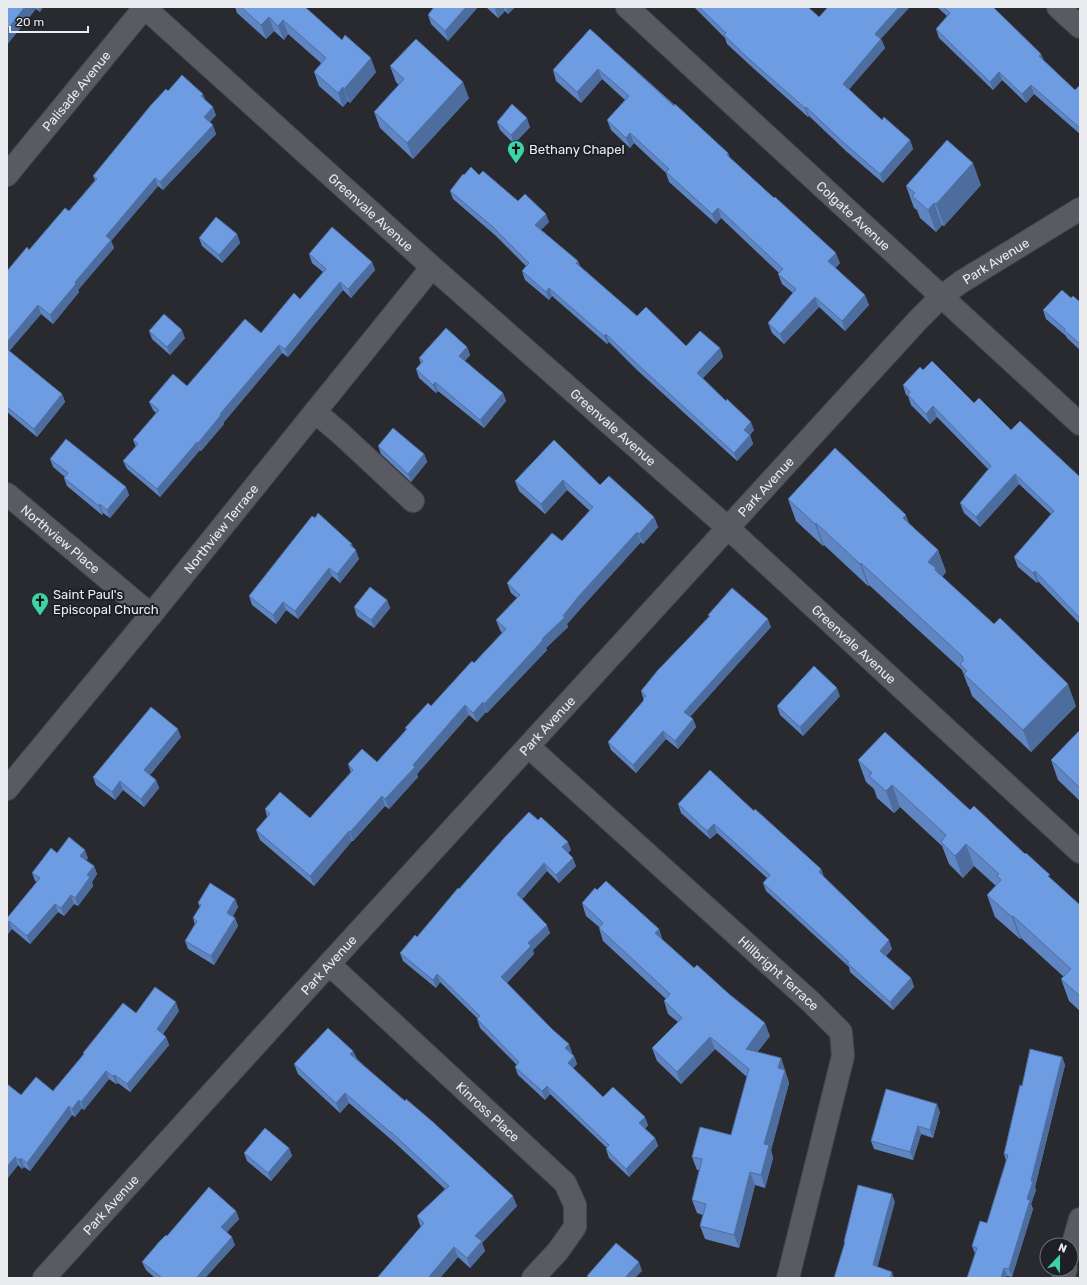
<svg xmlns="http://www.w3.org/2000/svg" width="1087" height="1285" font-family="Rubik,sans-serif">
<rect width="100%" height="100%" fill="#292930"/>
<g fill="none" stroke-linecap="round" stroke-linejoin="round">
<g stroke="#45464c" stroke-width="24">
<g id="minor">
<path id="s1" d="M 144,7 L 432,267 L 728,528 L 1080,852"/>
<path id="s2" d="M 627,7 L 1080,424"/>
<polyline points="1058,7 1080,27"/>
<path id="s3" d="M 7,175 L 145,7"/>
<polyline points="315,412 340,433 413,501"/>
<path id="s4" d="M 7,494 L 151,615"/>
<path id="s5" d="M 529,747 L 811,1002 L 841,1032 L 843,1056 L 788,1278"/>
<path id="s6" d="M 7,789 L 151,615 L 432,267"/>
<path id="s7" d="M 329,964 L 565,1183 L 575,1205 L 575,1227 L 558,1251 L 533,1278"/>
<polyline points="1071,1251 1080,1219"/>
<path id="s8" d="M 44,1278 L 329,964 L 918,320 L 941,297 L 961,282 L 1080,209"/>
<polyline points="1063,1278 1066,1269"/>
</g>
</g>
<use href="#minor" stroke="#5a5a62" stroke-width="22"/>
</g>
<g fill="#5f86c2">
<polygon points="7,7 43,7 40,12 36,9"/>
<polygon points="235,7 305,7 376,72 350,103 348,101 343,107 319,86 314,72 321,63 288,34 284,40 274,31 266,39 237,13"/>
<polygon points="478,7 448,41 431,24 428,15"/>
<polygon points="486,7 515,7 508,14 505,11 498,18"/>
<polygon points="694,7 808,7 819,17 881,39 885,48 849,89 882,120 910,140 913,149 883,183 847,152 809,116 808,117 752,67 727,44 725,38"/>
<polygon points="937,7 993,7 1041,54 1044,61 1075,90 1080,85 1080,134 1034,94 1026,103 1002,80 993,90 939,38 936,29 947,16"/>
<polygon points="590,29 728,153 730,158 840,263 835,268 869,305 845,331 819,307 784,344 772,333 768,323 793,293 782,284 778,274 779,273 721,218 716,224 669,182 666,173 634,143 630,148 611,130 607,120 625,100 602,79 581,103 556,81 553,70"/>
<polygon points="390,66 469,98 413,159 380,128 374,112 399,85 396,82"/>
<polygon points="168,91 205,100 216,115 210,122 216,134 163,190 158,186 111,241 114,248 78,290 79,292 53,324 41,314 9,351 62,394 65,402 37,437 7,412 7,271 69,211 95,180 93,176"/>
<polygon points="497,122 530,127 514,144 500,130"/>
<polygon points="464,175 479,175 549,222 541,230 578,261 580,266 637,316 686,346 720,348 723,357 703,378 754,430 750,435 753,444 737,461 637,370 609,342 607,344 552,296 549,300 525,280 522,271 526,266 496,236 453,199 450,191"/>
<polygon points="981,185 944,226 942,225 936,232 920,218 917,210 914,208 906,186"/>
<polygon points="237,234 240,243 222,263 202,246 199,238"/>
<polygon points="309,254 372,262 375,270 351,298 343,290 288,357 282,353 224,422 224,424 201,451 200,450 160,497 127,469 123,461 136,447 133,440 156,413 153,410 149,402 187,386 261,333 300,299 323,272 312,263"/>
<polygon points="1071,298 1080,302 1080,350 1067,338 1066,336 1046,319 1043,310"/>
<polygon points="149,331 185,338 170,355 152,339"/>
<polygon points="467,347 470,355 465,361 503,393 506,401 484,428 438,391 436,393 419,378 416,369 421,364 419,358"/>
<polygon points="923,370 974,403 1011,430 1080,477 1080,624 1038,581 1037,583 1018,567 1014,557 1051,514 1019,484 980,527 964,513 960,503 989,470 937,417 930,424 911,405 908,396 906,395 903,385"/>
<polygon points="554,440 600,485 654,517 658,527 643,544 641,542 582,607 567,624 568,627 546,648 547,650 487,713 486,712 477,722 469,715 417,774 418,777 389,809 385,806 353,841 352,841 314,886 260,840 256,830 267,817 265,809 310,818 351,773 348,764 377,762 406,730 405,728 431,706 474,663 502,633 500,630 496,620 517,598 511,593 507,583 562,541 590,511 567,490 545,514 519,491 515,481"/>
<polygon points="378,446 424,454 427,462 411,482 381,454"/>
<polygon points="50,459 126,487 129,495 110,518 103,513 102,515 67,486 64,478 65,477 53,467"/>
<polygon points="788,499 909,524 938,550 946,572 942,577 1076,706 1031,752 972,696 969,687 968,686 962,670 869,585 868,586 824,545 823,546 796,521"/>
<polygon points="353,548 359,559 340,583 332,576 298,619 286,610 276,624 252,605 249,596"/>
<polygon points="387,600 390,608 374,628 357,616 354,607"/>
<polygon points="708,615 771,627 690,717 693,719 696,727 678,749 666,739 636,773 611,750 608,742 644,701 641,691 709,616"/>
<polygon points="840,696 803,736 780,715 777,706"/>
<polygon points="1080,730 1080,801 1058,780 1051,760"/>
<polygon points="181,737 150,775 156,780 159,788 144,807 123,790 115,800 96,785 93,777"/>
<polygon points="858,760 970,810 1051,879 1080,905 1080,1011 1069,1001 1061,979 1064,977 1021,938 1020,939 995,917 987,895 996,886 974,866 963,878 949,864 942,846 900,807 894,813 877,798 874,789 866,782"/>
<polygon points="678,804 754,811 821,869 824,877 892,949 886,956 911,978 914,987 893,1010 850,972 849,967 766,891 763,883 767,878 717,833 710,839 681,813"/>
<polygon points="571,850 568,853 576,866 559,883 547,871 522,899 550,933 533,950 534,954 507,983 572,1052 571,1053 574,1056 577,1064 573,1068 603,1097 648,1125 645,1129 655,1138 658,1146 629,1177 609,1158 606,1149 607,1148 550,1094 545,1100 518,1075 515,1067 517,1065 480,1028 477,1019 477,1018 440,982 436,988 403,961 400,953 417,937 459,889"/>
<polygon points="57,853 88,858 86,860 94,866 97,874 92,882 93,886 78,906 74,904 64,916 58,912 30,944 12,929 7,935 7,916 8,917 37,882 35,881 32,873"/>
<polygon points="235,899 238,907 233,916 235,918 238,926 214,965 188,949 185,941 195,925 193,918 200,907 198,903"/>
<polygon points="582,903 659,929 662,939 770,1036 757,1052 781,1058 789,1083 771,1150 773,1158 765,1188 755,1185 739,1248 705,1239 700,1226 703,1215 697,1213 692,1200 700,1170 697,1170 692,1157 731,1135 747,1077 715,1049 681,1084 657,1061 652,1048 678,1022 668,1014 664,1001 666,999 603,941 599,928 599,927 586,916"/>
<polygon points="179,1011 163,1034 166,1037 169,1045 130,1092 118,1083 116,1084 109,1079 84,1110 82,1108 75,1117 72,1115 30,1171 24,1167 22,1169 18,1165 7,1179 7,1084 21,1095 53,1091 83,1055 83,1053 136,1013"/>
<polygon points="353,1051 357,1059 517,1206 482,1243 485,1251 470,1268 458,1257 440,1278 377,1278 421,1227 420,1225 417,1216 445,1189 394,1142 349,1103 340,1113 298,1074 294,1064"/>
<polygon points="1062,1057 1065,1065 1035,1187 1036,1190 1031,1204 1033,1209 1012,1277 1007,1276 975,1254 972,1246 987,1223 1006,1161 1004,1154 1022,1086"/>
<polygon points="940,1112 933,1138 921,1134 913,1160 874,1149 871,1141"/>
<polygon points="289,1148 292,1156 271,1181 247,1161 244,1153"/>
<polygon points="236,1211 239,1219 227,1232 235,1245 205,1278 155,1278 146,1270 142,1262 167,1236"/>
</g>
<g fill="#4d6d9e">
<polygon points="25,7 36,7 36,9 7,45 7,30"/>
<polygon points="38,7 43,7 40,12"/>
<polygon points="466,7 478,7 448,41 445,31"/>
<polygon points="497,7 504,7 505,11 498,18 495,9"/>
<polygon points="506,7 515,7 508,14"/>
<polygon points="899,7 910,7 878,42 875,34"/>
<polygon points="269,17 274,31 266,39 261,25"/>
<polygon points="283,20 288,34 284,40 278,26"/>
<polygon points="881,39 885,48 846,93 843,84"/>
<polygon points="1041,54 1044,62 1039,56"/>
<polygon points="371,58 376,72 350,103 344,89"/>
<polygon points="598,69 602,79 581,103 577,92"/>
<polygon points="999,72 1002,80 993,90 990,82"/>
<polygon points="463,82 469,98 413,159 407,143"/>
<polygon points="1031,85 1034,94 1026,103 1022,94"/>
<polygon points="343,87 348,101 343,107 338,93"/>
<polygon points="203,94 206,102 201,96"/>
<polygon points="213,107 216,115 207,125 204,117"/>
<polygon points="806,107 809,116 808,117 805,108"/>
<polygon points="527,118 530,127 514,144 511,135"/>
<polygon points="213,125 216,134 163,190 160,182"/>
<polygon points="630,133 634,143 630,148 626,138"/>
<polygon points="910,140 913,149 883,183 880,174"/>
<polygon points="973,163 981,185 944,226 936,204"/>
<polygon points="155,178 158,186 111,241 114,248 78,290 79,292 53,324 50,315 75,282 106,236"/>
<polygon points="934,203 942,225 936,232 928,210"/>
<polygon points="718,208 721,218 716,224 712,214"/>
<polygon points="546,214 549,222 538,233 535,225"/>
<polygon points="237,234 240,243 222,263 219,255"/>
<polygon points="836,253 840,263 832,272 828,261"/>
<polygon points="578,261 581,269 576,263"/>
<polygon points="372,262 375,270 351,298 348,289"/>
<polygon points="340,282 343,290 288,357 285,349"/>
<polygon points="549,288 552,296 549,300 546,292"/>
<polygon points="865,295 869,305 845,331 842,321"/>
<polygon points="815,297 819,307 784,344 780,334"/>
<polygon points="38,305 41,314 7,354 7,342"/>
<polygon points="182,330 185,338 170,355 167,347"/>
<polygon points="606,334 609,342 607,344 604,336"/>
<polygon points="279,345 282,353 224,422 224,424 201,451 198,443 220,414"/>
<polygon points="467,347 470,355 462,364 459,356"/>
<polygon points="720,348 723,357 700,381 697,373"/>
<polygon points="435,382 438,391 436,393 433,385"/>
<polygon points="503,393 506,401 484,428 480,420"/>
<polygon points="62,394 65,402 37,437 34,429"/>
<polygon points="933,406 937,417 930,424 926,414"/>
<polygon points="751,422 754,430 747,438 744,430"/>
<polygon points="750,435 753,444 737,461 734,453"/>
<polygon points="197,442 200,450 160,497 157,489"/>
<polygon points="424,454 427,462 411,482 408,474"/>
<polygon points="1015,474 1019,484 980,527 976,517"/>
<polygon points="563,480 567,490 545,514 541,504"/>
<polygon points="126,487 129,495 110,518 107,510"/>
<polygon points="100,504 103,513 102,515 99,506"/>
<polygon points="906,515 914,537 903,518"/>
<polygon points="654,517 658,527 643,544 639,534"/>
<polygon points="816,523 824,545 823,546 815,524"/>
<polygon points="637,532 641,542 582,607 567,624 568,627 546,648 547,650 487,713 484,704 542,639 578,597"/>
<polygon points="352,544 355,552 356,550 359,559 340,583 337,574 350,545"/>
<polygon points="938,550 946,572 940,579 928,562"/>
<polygon points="861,563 869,585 868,586 860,564"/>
<polygon points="329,568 332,576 298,619 295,611"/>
<polygon points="1035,571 1038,581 1037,583 1033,573"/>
<polygon points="387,600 390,608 374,628 371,620"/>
<polygon points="283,602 286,610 276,624 273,615"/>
<polygon points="768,619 771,627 687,720 684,712"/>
<polygon points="1068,684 1076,706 1031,752 1023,730"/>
<polygon points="837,688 840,696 803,736 800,727"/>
<polygon points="483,702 486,712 477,722 473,713"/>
<polygon points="465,705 469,715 417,774 418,777 389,809 385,799 413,765"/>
<polygon points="693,719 696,727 678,749 675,741"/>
<polygon points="178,729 181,737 147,778 144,770"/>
<polygon points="663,731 666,739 636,773 633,765"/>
<polygon points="156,780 159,788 144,807 141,799"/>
<polygon points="120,781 123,790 115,800 112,792"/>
<polygon points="892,785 900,807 894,813 886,791"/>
<polygon points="382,796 385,806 353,841 350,832"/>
<polygon points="714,824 717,833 710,839 707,831"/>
<polygon points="349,831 352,841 314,886 310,876"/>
<polygon points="568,842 571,850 565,856 562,847"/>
<polygon points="966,844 974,866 963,878 955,856"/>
<polygon points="85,850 88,858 83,864 80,856"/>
<polygon points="573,858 576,866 559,883 556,875"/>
<polygon points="544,863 547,871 520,902 517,894"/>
<polygon points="94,866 97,874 92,882 93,886 78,906 75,898 87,875"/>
<polygon points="821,869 824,878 819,872"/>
<polygon points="71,895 74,904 64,916 61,908"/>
<polygon points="235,899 238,907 230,921 227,913"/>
<polygon points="55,904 58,912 30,944 27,936"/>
<polygon points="1013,916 1021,938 1020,939 1012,917"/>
<polygon points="235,918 238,926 214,965 211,956"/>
<polygon points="9,921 12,929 7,935 7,923"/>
<polygon points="547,925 550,933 533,950 534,954 504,986 501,977 528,943"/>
<polygon points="659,929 663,942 655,933"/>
<polygon points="889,940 892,949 883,959 880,951"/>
<polygon points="437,974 440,982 436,988 433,980"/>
<polygon points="911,978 914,987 893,1010 890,1002"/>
<polygon points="176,1002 179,1011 160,1038 157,1029"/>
<polygon points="765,1023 770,1036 750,1062 746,1049"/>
<polygon points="166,1037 169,1045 130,1092 127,1084"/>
<polygon points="710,1037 715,1049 681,1084 677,1072"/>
<polygon points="569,1044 572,1052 568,1056 565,1048"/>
<polygon points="353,1051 357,1061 350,1054"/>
<polygon points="574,1056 577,1064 571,1071 568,1063"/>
<polygon points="1062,1057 1065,1065 1035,1187 1036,1190 1031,1204 1033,1209 1012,1277 1009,1269 1027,1199 1031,1181"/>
<polygon points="781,1058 789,1083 771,1150 773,1158 765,1188 761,1175 764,1144 778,1068"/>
<polygon points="106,1071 109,1079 84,1110 81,1102"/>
<polygon points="115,1075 118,1083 116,1084 113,1076"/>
<polygon points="547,1086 550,1094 545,1100 542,1091"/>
<polygon points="345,1093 349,1103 340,1113 336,1103"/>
<polygon points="79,1100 82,1108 75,1117 72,1109"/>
<polygon points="937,1104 940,1112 933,1138 930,1130"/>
<polygon points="69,1106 72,1115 30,1171 27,1163"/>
<polygon points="645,1117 648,1125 642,1132 639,1123"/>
<polygon points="918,1126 921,1134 913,1160 910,1152"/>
<polygon points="655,1138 658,1146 629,1177 626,1169"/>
<polygon points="289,1148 292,1156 271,1181 268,1173"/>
<polygon points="15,1157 18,1165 7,1179 7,1167"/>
<polygon points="21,1158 24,1167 22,1169 19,1160"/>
<polygon points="750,1172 755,1185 739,1248 734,1235"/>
<polygon points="892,1194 895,1202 876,1273 873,1265"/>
<polygon points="513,1196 517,1206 482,1243 485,1251 470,1268 467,1258 475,1236"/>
<polygon points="236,1211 239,1219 224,1235 221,1227"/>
<polygon points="232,1237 235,1245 205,1278 196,1278"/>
<polygon points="454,1247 458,1257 440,1278 428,1278"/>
<polygon points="639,1262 642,1271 635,1278 625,1278"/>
<polygon points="1004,1268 1007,1276 1006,1278 1001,1278"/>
<polygon points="892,1272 894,1278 890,1278"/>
</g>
<g fill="#6e9ce2" stroke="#4d6d9e">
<polygon points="7,7 25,7 7,30"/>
<polygon points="241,7 305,7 342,40 345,35 371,58 344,89 343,87 338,93 314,72 326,58 283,20 278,26 269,17 261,25"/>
<polygon points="434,7 466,7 445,31 428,15"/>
<polygon points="699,7 808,7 819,17 828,7 899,7 875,34 881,39 843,84 882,120 884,117 910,140 880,174 844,143 806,107 805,108 749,59 724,35 726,33"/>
<polygon points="943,7 993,7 1041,54 1039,56 1075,90 1080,85 1080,128 1031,85 1022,94 999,72 990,82 936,29 950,13"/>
<polygon points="590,29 674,106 675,104 728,153 727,155 774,198 775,197 836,253 828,261 865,295 842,321 815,297 780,334 768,323 796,289 778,274 783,269 718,208 712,214 666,172 669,169 630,133 626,138 607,120 629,96 598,69 577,92 553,70"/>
<polygon points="416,39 463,82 407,143 374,112 404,79 390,66"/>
<polygon points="182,75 203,94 201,96 213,107 204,117 213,125 160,182 155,178 106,236 111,240 75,282 76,284 50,315 38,305 7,342 7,271 27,247 29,250 65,208 69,211 97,179 93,176 151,105 166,89 168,91"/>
<polygon points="512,104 527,118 511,135 497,122"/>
<polygon points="947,140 973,163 936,204 934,203 928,210 912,196 915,193 906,186"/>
<polygon points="471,167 479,175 483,171 518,201 525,194 546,214 535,225 578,261 576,263 637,316 646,307 686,346 700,331 720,348 697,373 726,401 727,399 751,422 744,430 750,435 734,453 634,361 606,334 604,336 549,288 546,292 522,271 529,263 493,227 450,191 463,174 464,175"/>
<polygon points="216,217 237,234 219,255 199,238"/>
<polygon points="332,227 372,262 348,289 340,282 285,349 279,345 220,414 221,415 198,443 197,442 157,489 123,461 138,444 133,440 159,410 149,402 173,374 187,386 245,319 261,333 294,293 300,299 326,269 309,254"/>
<polygon points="1062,290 1071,298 1073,296 1080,302 1080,344 1064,330 1065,329 1043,310"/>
<polygon points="164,314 182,330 167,347 149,331"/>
<polygon points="446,328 467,347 459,356 503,393 480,420 435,382 433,385 416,369 423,361 419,358"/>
<polygon points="7,349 62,394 34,429 7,407"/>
<polygon points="932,361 974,403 979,398 1011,430 1020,421 1080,477 1080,618 1035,571 1033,573 1014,557 1054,511 1015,474 976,517 960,503 991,466 933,406 926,414 908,395 910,392 903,385 920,367 923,370"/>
<polygon points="393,428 424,454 408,474 378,446"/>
<polygon points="66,439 126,487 107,510 100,504 99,506 64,478 68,473 50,459"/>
<polygon points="554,440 600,485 609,476 654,517 639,534 637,532 578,597 563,616 565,617 542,639 543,640 484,704 483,702 473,713 465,705 413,765 415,767 385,799 382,796 350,832 349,831 310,876 256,830 270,814 265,809 280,792 310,818 353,770 348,764 362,749 377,762 407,729 405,728 428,703 431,706 472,661 474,663 506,629 496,620 520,595 507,583 552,533 562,541 593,507 563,480 541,504 515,481"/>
<polygon points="835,448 906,515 903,518 938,550 928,562 936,568 935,570 994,624 1000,618 1068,684 1023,730 964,674 967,671 960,664 964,660 962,658 963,657 861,563 860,564 816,523 815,524 788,499"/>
<polygon points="318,513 352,544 350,545 356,550 337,574 329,568 295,611 283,602 273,615 249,596 312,516 315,518"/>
<polygon points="370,587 387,600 371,620 354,607"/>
<polygon points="732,588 768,619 684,712 693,719 675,741 663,731 633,765 608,742 644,700 643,699 646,696 641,691 658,670 710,616 708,615"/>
<polygon points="814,666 837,688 800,727 777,706"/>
<polygon points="151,707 178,729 144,770 156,780 141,799 120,781 112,792 93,777"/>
<polygon points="1080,730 1080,788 1051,760"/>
<polygon points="885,732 970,810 974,806 1025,854 1026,853 1050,875 1048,876 1080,905 1080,996 1061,979 1071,969 1013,916 1012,917 987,895 1001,880 997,876 999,874 966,844 955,856 941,842 946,835 892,785 886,791 869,776 872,773 858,760"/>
<polygon points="710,770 754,811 755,809 821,869 819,872 889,940 880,951 911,978 890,1002 847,963 849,962 763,883 770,875 714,824 707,831 678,804"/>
<polygon points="529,812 538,820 541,817 568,842 562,847 573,858 556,875 544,863 517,894 547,925 528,943 531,946 501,977 553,1030 569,1044 565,1048 574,1056 568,1063 603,1097 613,1087 645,1117 639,1123 655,1138 626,1169 606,1149 609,1145 547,1086 542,1091 515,1067 519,1062 477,1019 480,1016 437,974 433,980 400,953 415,935 417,937 458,888 459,889 505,837"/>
<polygon points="69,837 85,850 80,856 94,866 87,875 90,877 75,898 71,895 61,908 55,904 27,936 9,921 7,923 7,916 8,917 40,878 32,873 51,848 57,853"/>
<polygon points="606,881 659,929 655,933 694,968 697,965 729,994 765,1023 746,1049 781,1058 778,1068 785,1070 764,1144 769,1145 761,1175 750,1172 734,1235 700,1226 706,1204 692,1200 702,1159 692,1157 700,1127 731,1135 749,1069 710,1037 677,1072 652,1048 682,1018 664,1001 670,994 599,928 603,923 582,903 595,888 597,890"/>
<polygon points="210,883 235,899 227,913 235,918 211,956 185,941 197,921 193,918 201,905 198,903"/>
<polygon points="155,987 176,1002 157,1029 166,1037 127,1084 115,1075 113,1076 106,1071 81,1102 79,1100 72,1109 69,1106 27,1163 21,1158 19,1160 15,1157 7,1167 7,1084 21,1095 36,1077 53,1091 84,1054 83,1053 123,1003 136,1013"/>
<polygon points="328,1028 353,1051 350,1054 405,1101 406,1099 434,1123 513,1196 475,1236 482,1241 467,1258 454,1247 428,1278 377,1278 424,1223 417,1216 449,1186 391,1132 390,1132 345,1093 336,1103 294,1064"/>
<polygon points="1030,1049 1062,1057 1031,1181 1033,1181 1027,1199 1030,1200 1009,1269 1004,1268 1001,1278 967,1278 977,1248 972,1246 980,1221 987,1223 1008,1155 1004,1154 1020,1085 1022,1086"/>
<polygon points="886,1089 937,1104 930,1130 918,1126 910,1152 871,1141"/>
<polygon points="265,1128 289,1148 268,1173 244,1153"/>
<polygon points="858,1185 892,1194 873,1265 892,1272 890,1278 834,1278 845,1242 844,1242"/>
<polygon points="209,1187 236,1211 221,1227 232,1237 196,1278 162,1278 142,1262 159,1242 166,1235 167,1236"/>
<polygon points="616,1243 639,1262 625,1278 590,1278 587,1276"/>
</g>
<defs>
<g id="church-pin" transform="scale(0.9)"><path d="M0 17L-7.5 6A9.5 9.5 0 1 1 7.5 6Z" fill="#3dd4a3" stroke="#1f2026"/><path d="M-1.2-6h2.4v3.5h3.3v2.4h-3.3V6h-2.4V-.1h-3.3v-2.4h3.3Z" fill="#111"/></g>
</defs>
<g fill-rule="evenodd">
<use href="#church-pin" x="516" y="149"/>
<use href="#church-pin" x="40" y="601"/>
</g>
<g text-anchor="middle" stroke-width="4" stroke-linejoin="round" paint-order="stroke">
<g font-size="13" fill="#eaebef" stroke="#1f2026">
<text dy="5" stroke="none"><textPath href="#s3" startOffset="109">Palisade Avenue</textPath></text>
<text dy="5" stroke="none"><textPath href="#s1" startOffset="306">Greenvale Avenue</textPath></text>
<text dy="5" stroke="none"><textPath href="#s2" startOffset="308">Colgate Avenue</textPath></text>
<text dy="5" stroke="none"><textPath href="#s8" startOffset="1395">Park Avenue</textPath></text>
<text dy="5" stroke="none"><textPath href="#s1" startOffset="630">Greenvale Avenue</textPath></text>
<text dy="5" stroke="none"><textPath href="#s8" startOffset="1071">Park Avenue</textPath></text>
<text dy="5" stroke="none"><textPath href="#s6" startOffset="337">Northview Terrace</textPath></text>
<text dy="5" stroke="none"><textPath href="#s4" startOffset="70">Northview Place</textPath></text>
<text dy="5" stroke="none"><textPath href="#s1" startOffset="954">Greenvale Avenue</textPath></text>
<text dy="5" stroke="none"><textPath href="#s8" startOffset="747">Park Avenue</textPath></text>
<text dy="5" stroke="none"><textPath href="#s8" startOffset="423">Park Avenue</textPath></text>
<text dy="5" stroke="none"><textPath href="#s5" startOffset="337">Hillbright Terrace</textPath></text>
<text dy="5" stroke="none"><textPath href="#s7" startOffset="217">Kinross Place</textPath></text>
<text dy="5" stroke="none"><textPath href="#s8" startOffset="99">Park Avenue</textPath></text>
</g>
<g font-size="13" fill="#eaebef" stroke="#1f2026" text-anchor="start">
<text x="529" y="154">Bethany Chapel</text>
<text x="53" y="599">Saint Paul's<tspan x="53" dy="15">Episcopal Church</tspan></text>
</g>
</g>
<rect width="1087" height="1285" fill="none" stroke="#eaebef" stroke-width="16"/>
<g transform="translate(1059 1257) rotate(22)"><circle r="19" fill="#1f2026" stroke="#707176"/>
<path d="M0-3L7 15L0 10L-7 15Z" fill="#3dd4a3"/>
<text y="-6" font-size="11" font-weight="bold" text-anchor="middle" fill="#eaebef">N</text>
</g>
<path d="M10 26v6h78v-6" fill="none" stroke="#eaebef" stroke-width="2"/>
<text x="16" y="26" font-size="12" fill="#eaebef" stroke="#1f2026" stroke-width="3" paint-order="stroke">20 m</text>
</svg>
